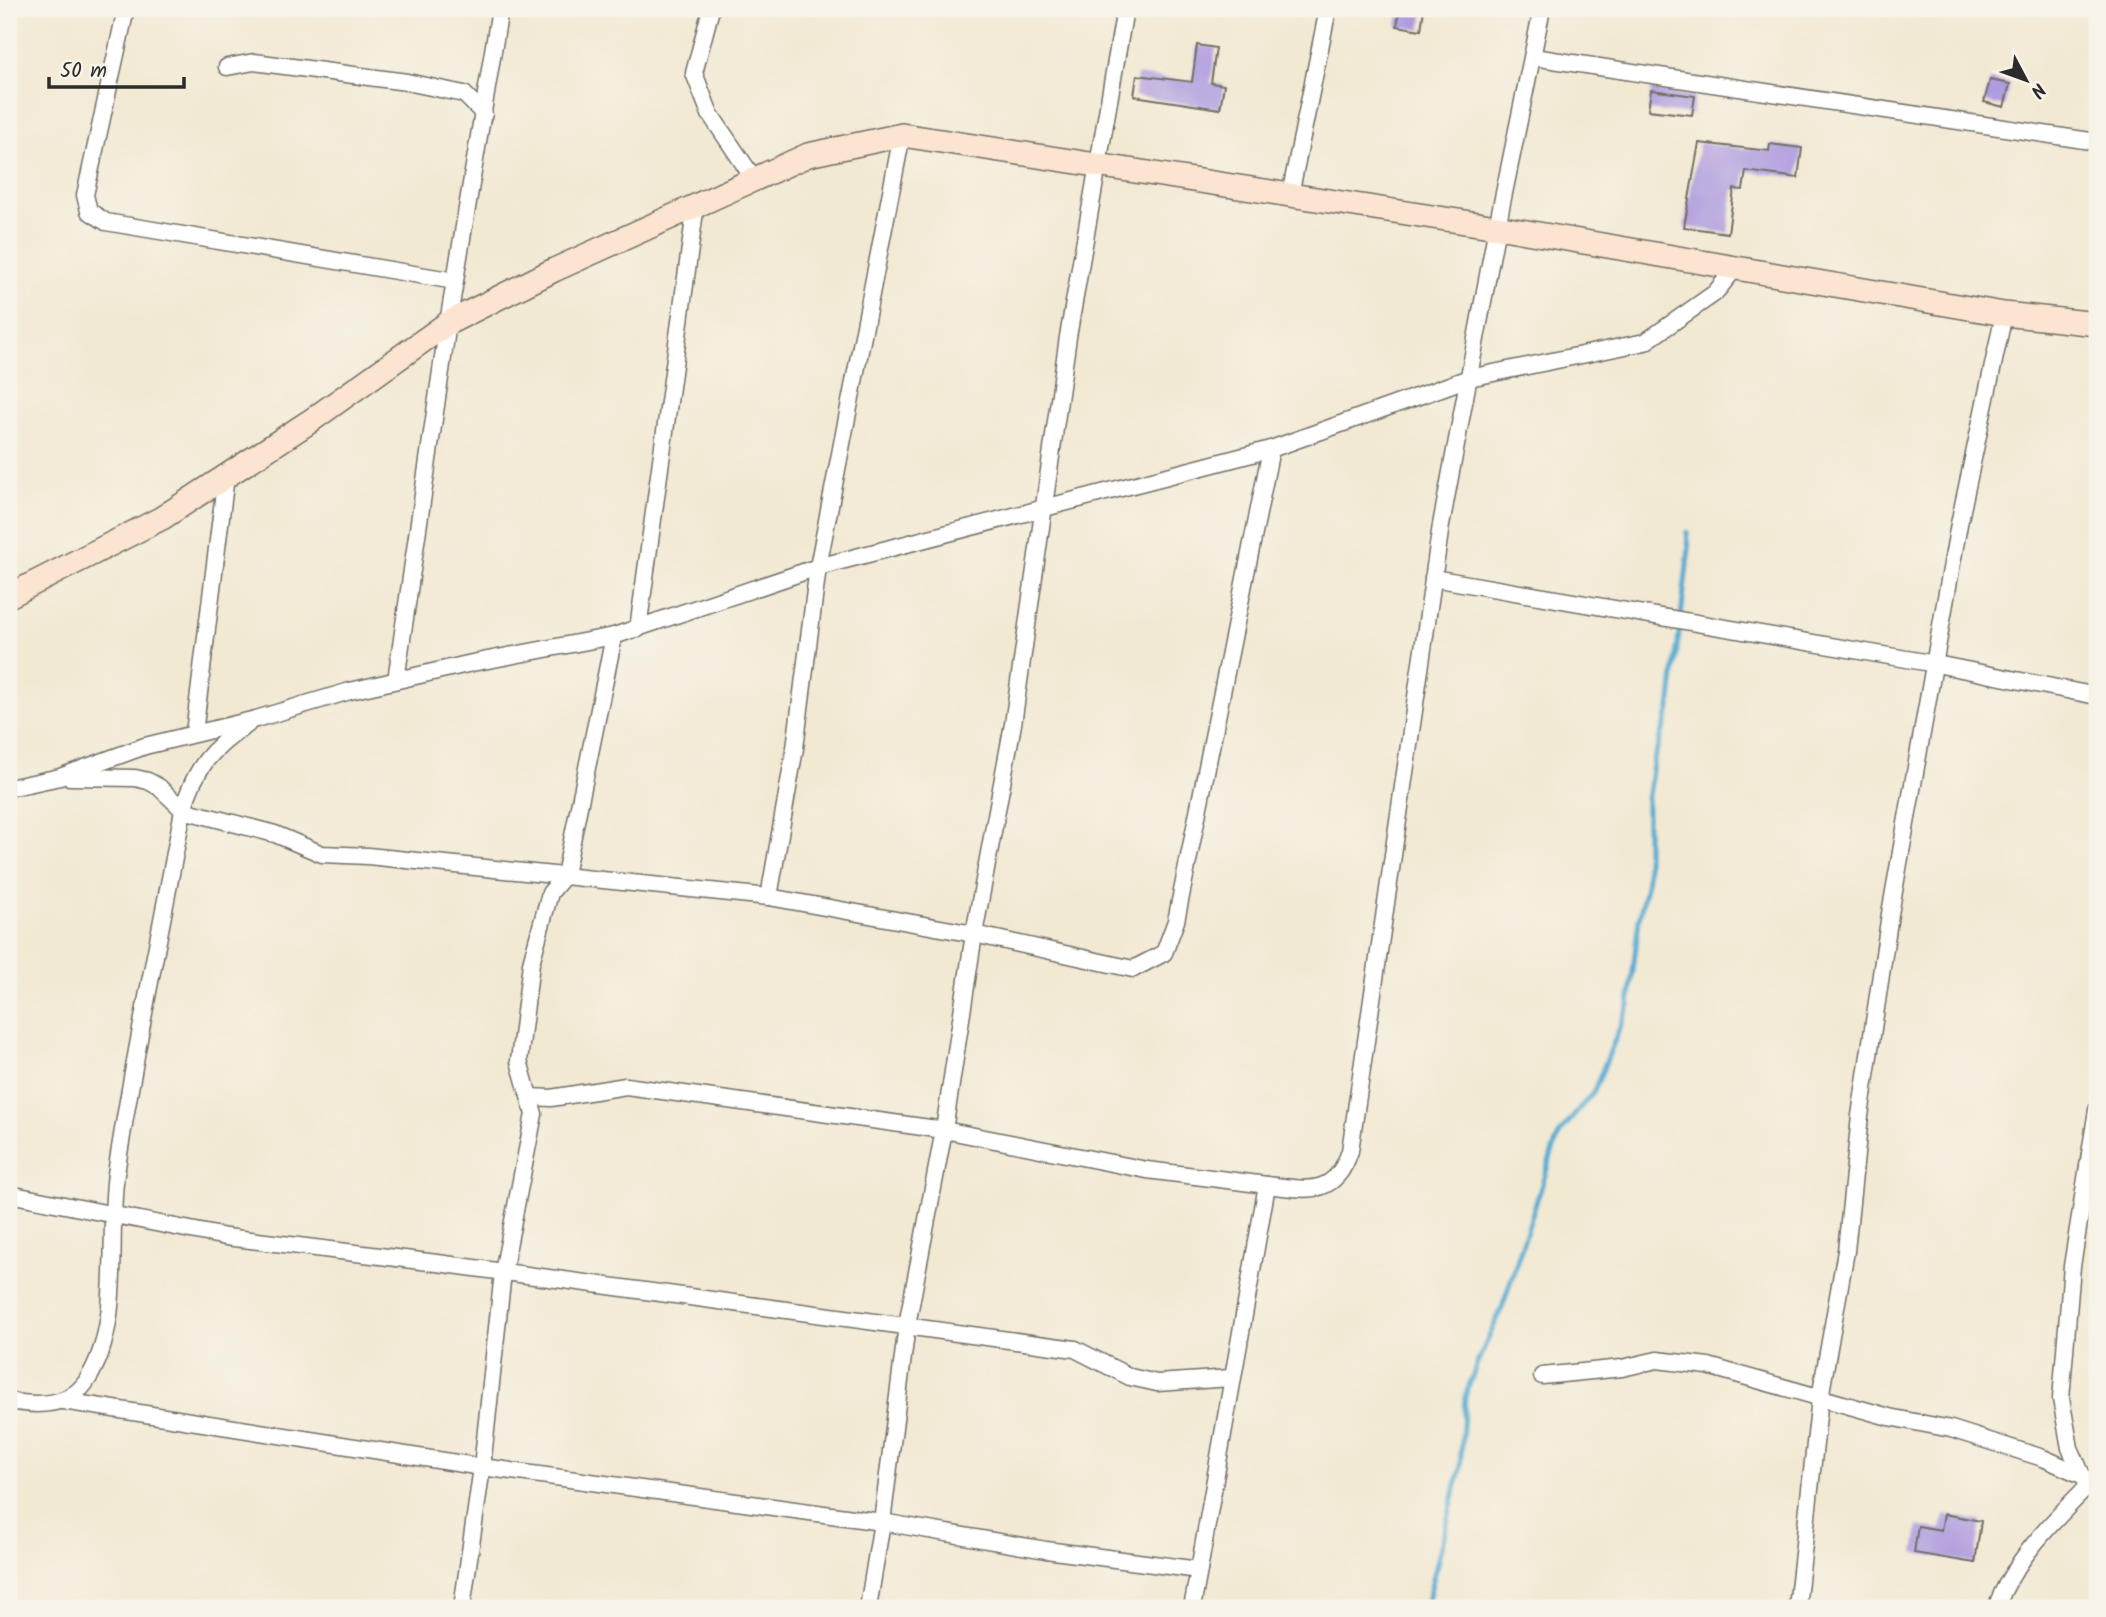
<svg xmlns="http://www.w3.org/2000/svg" width="2106" height="1617" font-family="Kalam,sans-serif">
<rect width="100%" height="100%" fill="#f7f3e8"/>
<filter id="ink" filterUnits="userSpaceOnUse"><feTurbulence type="fractalNoise" baseFrequency=".0143" numOctaves="2"/><feDisplacementMap in="SourceGraphic" scale="14" xChannelSelector="R" yChannelSelector="G"/><feConvolveMatrix kernelMatrix="1 2 1 2 8 2 1 2 1" color-interpolation-filters="sRGB"/></filter>
<filter id="wash" filterUnits="userSpaceOnUse"><feTurbulence type="fractalNoise" baseFrequency=".00686" numOctaves="4" result="noise"/><feDisplacementMap in="SourceGraphic" scale="28" xChannelSelector="R" yChannelSelector="G"/><feGaussianBlur stdDeviation="1.57" result="paint"/><feColorMatrix in="noise" values="0 0 0 0 0 0 0 0 0 0 0 0 0 0 0 0 0 1.4 0 .05"/><feComposite in="paint" operator="in"/></filter>
<g filter="url(#wash)">
<rect width="100%" height="100%" fill="#f2e9d3"/>
<g fill="none" stroke-linecap="round" stroke-linejoin="round">
<polyline stroke="#55abd2" stroke-width="5" points="1426,1608 1460,1469 1465,1397 1477,1363 1502,1308 1552,1153 1560,1133 1594,1091 1629,1005 1639,919 1647,881 1647,800 1654,759 1670,709 1689,549 1687,532"/>
</g>
<g id="blocks">
<g fill="#af9cde">
<polygon points="1400,9 1424,9 1421,30 1397,26"/>
<polygon points="1197,45 1216,48 1211,83 1224,85 1220,109 1134,96 1137,75 1192,82"/>
<polygon points="1990,80 2010,84 2004,107 1984,102"/>
<polygon points="1651,90 1695,96 1692,115 1648,110"/>
<polygon points="1699,143 1769,151 1770,144 1802,148 1798,178 1746,171 1743,190 1734,189 1728,233 1684,227"/>
<polygon points="1944,1514 1981,1521 1975,1563 1914,1553 1918,1526 1941,1530"/>
</g>
</g>
</g>
<g filter="url(#ink)">
<use href="#blocks" fill-opacity="0" stroke="#716e66" stroke-width="2"/>
<g fill="none" stroke-linecap="round" stroke-linejoin="round">
<g stroke="#716e66" stroke-width="19">
<g id="street">
<polyline points="126,9 85,195 89,211 106,222 455,281"/>
<polyline points="711,9 694,73 710,114 754,179"/>
<polyline points="1533,57 2097,142"/>
<polyline points="227,67 254,62 407,82 464,94 484,114"/>
<polyline points="1290,195 1328,9"/>
<polyline points="1433,578 1936,664 2097,696"/>
<polyline points="638,629 696,204"/>
<polyline points="396,680 448,323 500,9"/>
<polyline points="194,733 226,476"/>
<polyline points="69,777 135,778 148,781 159,787 183,810 275,834 322,854 368,856 769,897 974,934 1133,969 1164,953 1176,921 1271,449"/>
<polyline points="9,788 60,777 145,746 256,719 350,691 472,663 614,636 818,567 1271,449 1469,378 1645,342 1715,293 1737,266"/>
<polyline points="769,897 795,748 818,567 902,135"/>
<path d="M 1267,1185 C 1308,1190 1335,1197 1350,1151 L 1441,525 L 1497,227 L 1542,9"/>
<polyline points="9,1194 226,1237 445,1264 1075,1349 1130,1377 1157,1383 1231,1378"/>
<polyline points="1542,1376 1622,1368 1657,1360 1708,1366 1889,1417 1951,1429 2043,1458 2082,1475 2097,1489"/>
<path d="M 9,1401 C 35,1406 69,1407 86,1382 C 124,1326 107,1238 116,1174 C 134,1052 161,931 183,810 C 195,767 212,748 248,724"/>
<polyline points="63,1401 482,1467 503,1272 534,1114 519,1061 531,963 550,893 565,875 614,636"/>
<polyline points="2082,1475 2070,1448 2061,1399 2072,1266 2097,1110"/>
<polyline points="462,1608 482,1467 882,1522 1046,1550 1199,1570 1267,1185 1147,1170 944,1130 626,1086 551,1098 530,1097"/>
<polyline points="868,1608 882,1522 907,1325 944,1130 974,934 1013,724 1068,337 1125,9"/>
<polyline points="1192,1608 1199,1570"/>
<polyline points="1797,1608 1820,1398 1846,1251 1860,1116 1890,914 1959,524 2004,314"/>
<path d="M 1996,1608 C 2014,1559 2055,1519 2091,1483"/>
</g>
</g>
<g stroke="#716e66" stroke-width="26">
<polyline id="secondary" points="9,596 162,518 309,422 448,323 554,270 808,155 902,135 1497,227 2004,314 2097,324"/>
</g>
<use href="#street" stroke="#fff" stroke-width="16"/>
<use href="#secondary" stroke="#fce5d0" stroke-width="23"/>
</g>
</g>
<rect width="2106" height="1617" fill="none" stroke="#f7f3e8" stroke-width="35"/>
<g transform="translate(2026 80) rotate(131)" stroke="#f7f3e8" stroke-width="5" paint-order="stroke">
<path d="M0-5L12 26L0 18L-12 26Z" fill="#2b2b2b"/>
<text y="-10" font-size="19" font-weight="bold" text-anchor="middle" fill="#2b2b2b">N</text>
</g>
<path d="M49 77v10h135v-10" fill="none" stroke="#2b2b2b" stroke-width="3.5"/>
<text x="60" y="77" font-size="21" fill="#2b2b2b" stroke="#f7f3e8" stroke-width="5" paint-order="stroke">50 m</text>
</svg>
